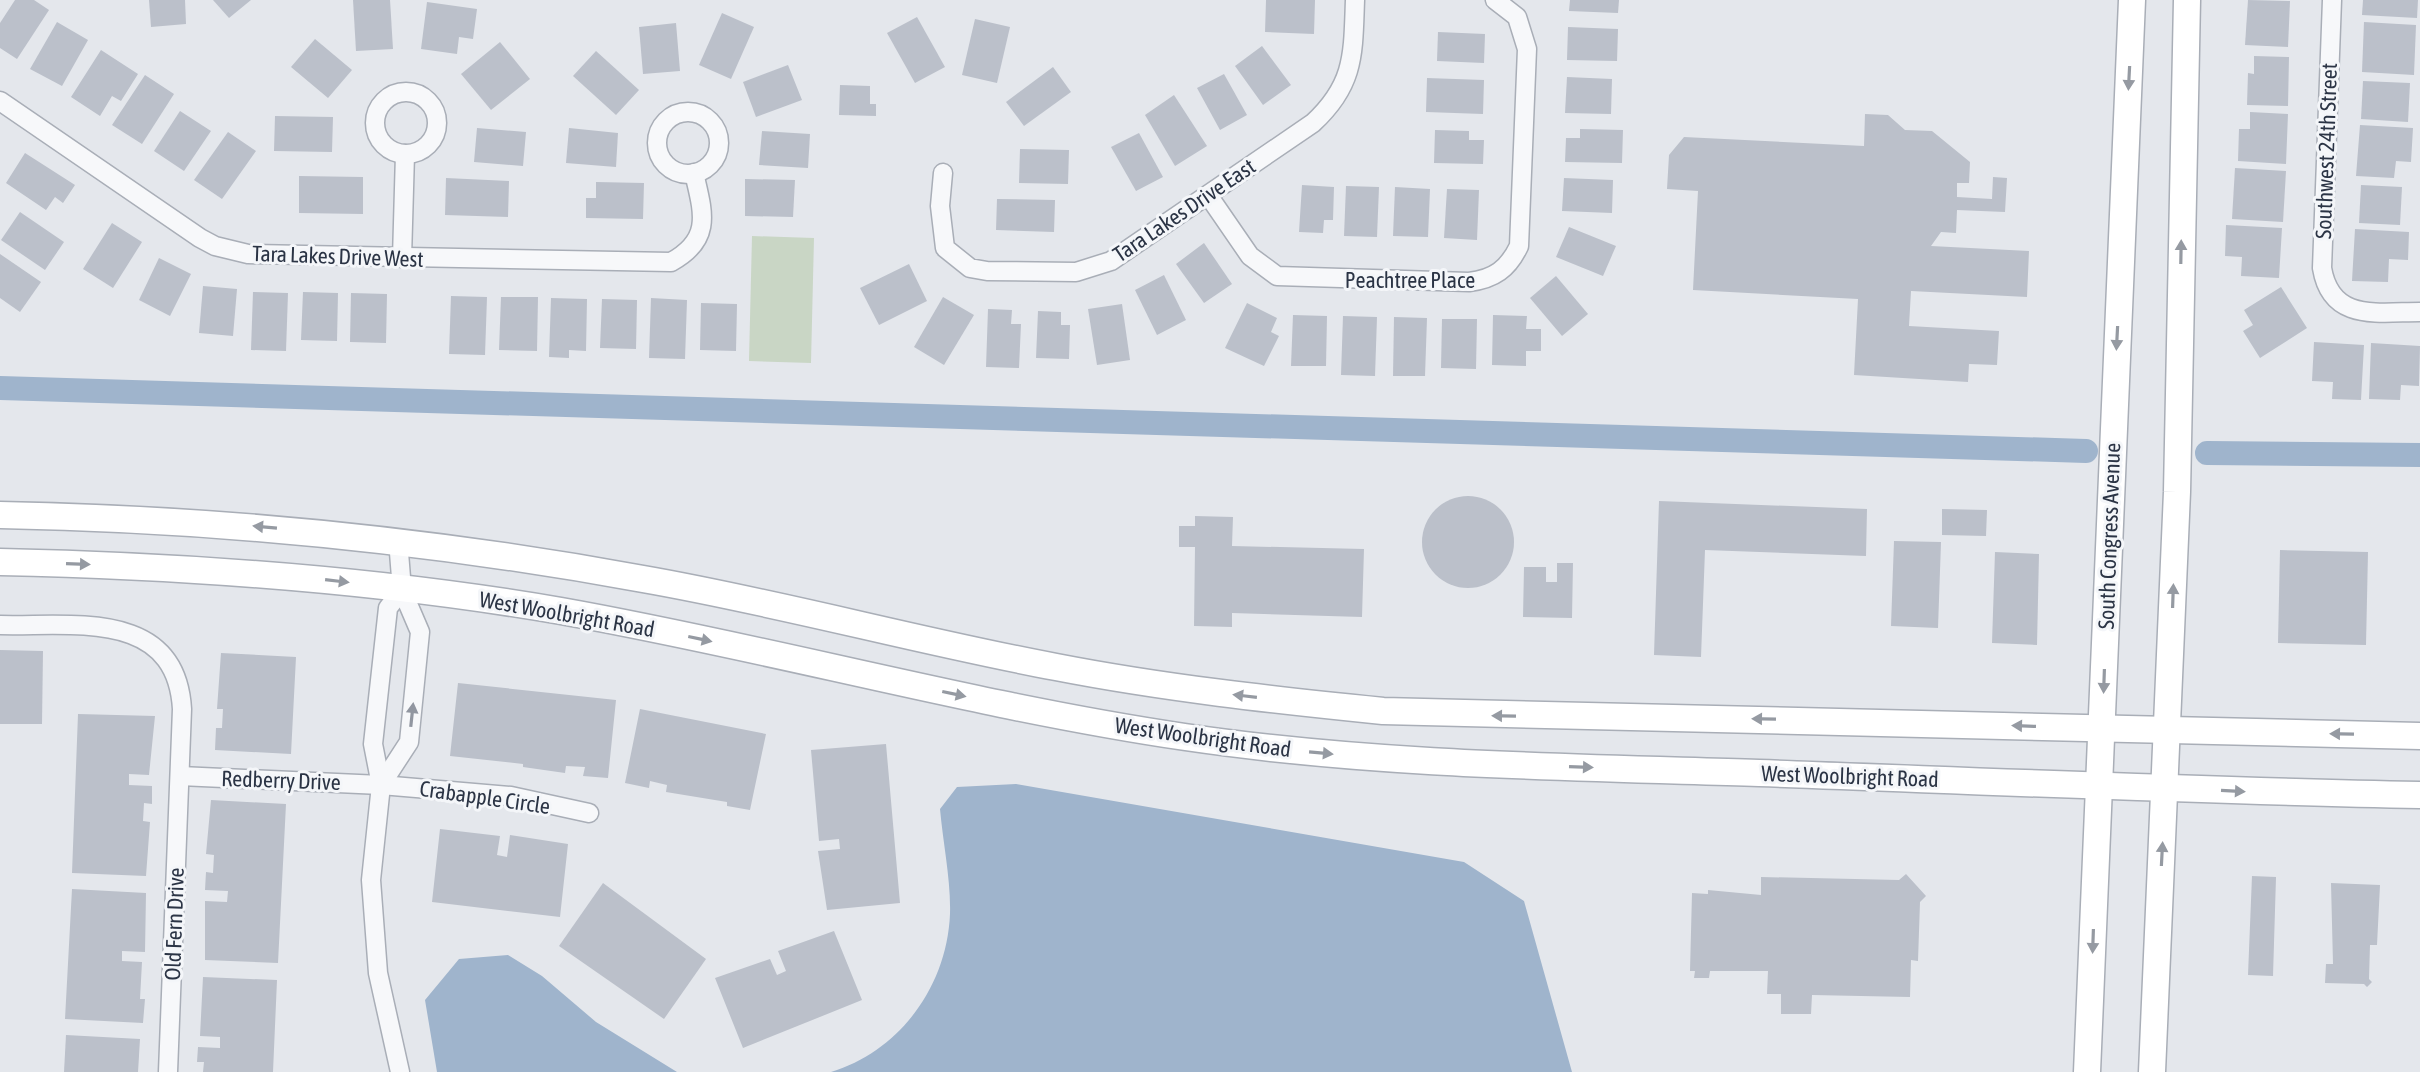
<svg xmlns="http://www.w3.org/2000/svg" width="2420" height="1072" font-family="'Asap Condensed',sans-serif">
<rect width="100%" height="100%" fill="#e4e7ec"/>
<polygon fill="#c9d6c5" points="752,236 814,238 811,363 749,361"/>
<g fill="#9fb4cc">
<path d="M 1016,784 L 1464,862 L 1524,901 L 1572,1072 L 831,1072 C 900,1051 947,986 950,914 C 951,880 943,843 940,809 L 957,787 Z"/>
<polygon points="508,955 542,976 596,1022 677,1072 437,1072 425,1000 459,959"/>
</g>
<g fill="none" stroke-linecap="round" stroke-linejoin="round">
<g stroke="#9fb4cc" stroke-width="24">
<polyline points="0,388 2086,451"/>
<polyline points="2207,453 2420,455"/>
</g>
</g>
<g fill="#bbc0ca">
<polygon points="15,0 34,0 49,10 17,59 0,48 0,23"/>
<polygon points="149,0 185,0 186,24 151,27"/>
<polygon points="213,0 251,0 229,18"/>
<polygon points="353,0 390,0 393,49 356,51"/>
<polygon points="1266,0 1315,0 1314,34 1265,32"/>
<polygon points="1570,0 1619,0 1618,13 1569,11"/>
<polygon points="2248,0 2290,1 2288,47 2245,45"/>
<polygon points="2363,0 2418,0 2417,18 2362,15"/>
<polygon points="427,2 477,9 473,39 459,37 457,54 421,49"/>
<polygon points="722,13 754,27 731,79 699,65"/>
<polygon points="917,17 945,67 915,83 887,33"/>
<polygon points="975,19 1010,27 997,83 962,75"/>
<polygon points="57,22 88,40 62,86 30,69"/>
<polygon points="2364,22 2416,25 2414,75 2362,72"/>
<polygon points="676,23 680,71 643,74 639,27"/>
<polygon points="1568,27 1618,29 1617,61 1567,60"/>
<polygon points="1438,32 1485,34 1484,63 1437,61"/>
<polygon points="315,39 352,70 328,98 291,67"/>
<polygon points="500,42 530,79 491,110 461,74"/>
<polygon points="1262,46 1291,85 1263,105 1235,66"/>
<polygon points="101,50 138,74 121,101 112,96 100,116 71,97"/>
<polygon points="596,51 639,90 616,115 573,76"/>
<polygon points="2254,56 2289,57 2288,106 2247,105 2248,73 2254,74"/>
<polygon points="788,65 802,100 756,117 743,82"/>
<polygon points="1053,67 1071,92 1024,126 1006,102"/>
<polygon points="1224,74 1247,115 1220,130 1197,88"/>
<polygon points="145,75 174,94 142,144 112,125"/>
<polygon points="1567,77 1612,79 1611,114 1565,113"/>
<polygon points="1427,78 1484,80 1483,114 1426,112"/>
<polygon points="2363,81 2410,83 2408,122 2361,119"/>
<polygon points="840,85 870,86 870,104 876,104 876,116 839,115"/>
<polygon points="1174,95 1207,146 1175,166 1145,115"/>
<polygon points="180,111 211,131 184,171 154,151"/>
<polygon points="2250,112 2288,114 2286,164 2238,161 2239,129 2250,129"/>
<polygon points="1865,114 1888,115 1905,130 1932,131 1970,162 1969,183 1957,183 1957,197 1992,199 1993,177 2007,178 2005,212 1957,210 1956,233 1941,232 1931,246 2029,251 2027,297 1911,291 1909,326 1999,331 1997,365 1969,364 1968,382 1854,375 1858,299 1693,290 1698,191 1667,189 1669,155 1684,137 1864,146"/>
<polygon points="275,116 333,117 332,152 274,151"/>
<polygon points="2360,125 2413,128 2411,162 2396,161 2394,178 2356,176"/>
<polygon points="477,128 526,132 523,166 474,162"/>
<polygon points="569,128 618,133 616,167 566,163"/>
<polygon points="1580,129 1623,130 1622,163 1565,162 1566,138 1580,138"/>
<polygon points="1435,130 1469,131 1469,140 1484,140 1483,164 1434,163"/>
<polygon points="762,131 810,134 808,168 759,165"/>
<polygon points="228,132 256,151 222,199 194,180"/>
<polygon points="1139,133 1163,177 1136,191 1111,147"/>
<polygon points="1020,149 1069,150 1068,184 1019,183"/>
<polygon points="25,153 75,185 63,203 55,197 46,210 6,183"/>
<polygon points="2235,168 2286,171 2283,222 2232,219"/>
<polygon points="299,176 363,177 363,214 299,213"/>
<polygon points="446,178 509,181 508,217 445,215"/>
<polygon points="1564,178 1613,180 1612,213 1562,211"/>
<polygon points="745,179 795,180 793,217 745,216"/>
<polygon points="596,182 644,183 643,219 586,218 586,198 596,198"/>
<polygon points="1302,185 1334,187 1333,220 1324,220 1323,233 1299,232"/>
<polygon points="2361,185 2402,187 2400,225 2359,223"/>
<polygon points="1346,186 1379,187 1377,237 1344,236"/>
<polygon points="1395,187 1430,189 1428,237 1393,236"/>
<polygon points="1447,189 1479,190 1477,240 1444,238"/>
<polygon points="997,199 1055,200 1054,232 996,230"/>
<polygon points="20,212 64,242 45,270 1,240"/>
<polygon points="112,223 142,242 113,288 83,269"/>
<polygon points="2226,225 2282,228 2279,278 2241,276 2242,257 2225,256"/>
<polygon points="1569,227 1616,246 1603,276 1556,257"/>
<polygon points="2355,229 2409,232 2408,260 2389,259 2388,282 2352,281"/>
<polygon points="1204,243 1232,284 1204,303 1176,264"/>
<polygon points="0,254 41,282 20,312 0,298"/>
<polygon points="159,258 191,274 170,316 139,300"/>
<polygon points="909,264 927,301 879,325 860,288"/>
<polygon points="1164,275 1186,320 1157,335 1135,290"/>
<polygon points="1556,276 1588,314 1562,336 1530,298"/>
<polygon points="203,286 237,289 233,336 199,333"/>
<polygon points="2281,287 2307,328 2260,358 2243,331 2253,325 2244,310"/>
<polygon points="253,292 288,293 286,351 251,350"/>
<polygon points="303,292 338,293 337,341 301,340"/>
<polygon points="351,293 387,294 386,343 350,342"/>
<polygon points="451,296 487,297 485,355 449,354"/>
<polygon points="501,297 538,297 537,351 499,350"/>
<polygon points="943,297 974,315 944,365 914,347"/>
<polygon points="551,298 587,299 586,351 569,350 569,358 549,357"/>
<polygon points="651,298 687,300 685,359 649,358"/>
<polygon points="602,299 637,300 636,349 600,348"/>
<polygon points="701,303 737,304 736,351 700,350"/>
<polygon points="1247,303 1277,318 1271,332 1279,336 1264,366 1225,348"/>
<polygon points="1122,304 1130,360 1097,365 1088,309"/>
<polygon points="988,309 1012,310 1011,324 1021,324 1019,368 986,367"/>
<polygon points="1038,311 1061,312 1061,325 1070,325 1069,359 1036,358"/>
<polygon points="1293,315 1327,316 1326,366 1291,366"/>
<polygon points="1493,315 1527,316 1526,329 1541,329 1541,351 1526,351 1526,366 1492,365"/>
<polygon points="1343,316 1377,317 1375,376 1341,375"/>
<polygon points="1394,317 1427,318 1425,376 1393,376"/>
<polygon points="1442,319 1477,319 1476,369 1441,368"/>
<polygon points="2314,342 2364,345 2361,400 2332,399 2333,382 2312,381"/>
<polygon points="2371,343 2420,346 2419,386 2401,385 2400,400 2369,399"/>
<circle cx="1468" cy="542" r="46"/>
<polygon points="1659,501 1867,509 1866,556 1705,550 1701,657 1654,655"/>
<polygon points="1942,509 1987,510 1986,536 1942,535"/>
<polygon points="1195,516 1233,517 1232,546 1364,549 1362,617 1232,613 1232,627 1194,626 1195,547 1179,547 1179,526 1195,526"/>
<polygon points="1894,541 1941,542 1938,628 1891,626"/>
<polygon points="2280,550 2368,552 2366,645 2278,643"/>
<polygon points="1995,552 2039,554 2037,645 1992,643"/>
<polygon points="1557,563 1573,563 1572,618 1523,617 1524,567 1546,567 1546,582 1557,582"/>
<polygon points="0,650 43,651 42,724 0,724"/>
<polygon points="221,653 296,657 291,754 215,750 216,728 222,728 223,709 217,709"/>
<polygon points="458,683 616,700 608,778 583,776 585,767 566,766 565,773 523,767 523,764 450,756"/>
<polygon points="640,709 766,734 750,810 727,806 727,802 666,792 667,785 650,781 649,788 625,783"/>
<polygon points="78,714 155,716 149,775 129,774 129,785 152,786 152,804 144,803 143,821 150,822 146,876 72,873"/>
<polygon points="886,744 900,903 827,910 818,851 840,849 839,839 819,841 811,750"/>
<polygon points="211,800 286,804 278,963 205,960 205,901 227,902 228,891 205,890 206,872 213,873 214,855 206,854"/>
<polygon points="440,829 500,836 497,855 507,857 510,835 568,844 560,917 432,902"/>
<polygon points="1906,874 1926,896 1920,902 1918,961 1911,960 1910,997 1812,995 1811,1014 1781,1014 1781,994 1767,994 1768,971 1710,971 1709,978 1694,978 1695,971 1690,971 1692,893 1708,894 1708,890 1761,895 1761,877 1899,880"/>
<polygon points="2252,876 2276,877 2273,976 2248,975"/>
<polygon points="603,883 706,959 664,1019 559,946"/>
<polygon points="2331,883 2380,885 2377,945 2370,945 2369,979 2372,982 2367,987 2364,984 2325,983 2326,964 2333,964"/>
<polygon points="72,889 146,893 145,952 122,951 122,961 142,962 140,999 145,999 143,1023 65,1019"/>
<polygon points="834,931 862,1000 743,1048 715,978 770,959 777,975 786,971 778,951"/>
<polygon points="203,977 277,980 273,1072 203,1072 204,1062 197,1062 198,1047 220,1048 220,1037 200,1036"/>
<polygon points="66,1035 140,1039 138,1072 64,1072"/>
</g>
<g fill="none" stroke-linecap="round" stroke-linejoin="round">
<g stroke="#a9aeb7" stroke-width="21">
<g id="street">
<path d="M 2332,0 L 2322,268 C 2331,322 2377,312 2420,312"/>
<circle cx="406" cy="123" r="31"/>
<path d="M 0,101 L 200,238 L 215,246 L 248,254 L 671,262 C 713,239 703,212 694,173"/>
<circle cx="688" cy="143" r="31"/>
<path d="M 943,173 L 940,206 L 945,248 L 970,268 L 987,271 L 1076,272 L 1111,261 L 1313,123 C 1355,84 1353,54 1355,0"/>
<path d="M 1208,195 L 1250,256 L 1277,276 L 1469,282 C 1494,279 1508,269 1519,246 L 1527,49 L 1517,17 L 1495,0"/>
<polyline points="402,258 405,154"/>
<path d="M 0,625 C 72,627 176,608 182,709 L 168,1072"/>
<polyline points="180,776 381,785 511,796 589,813"/>
<polyline points="381,785 409,742 420,632 402,590 398,540"/>
<polyline points="400,1072 378,973 371,880 381,785 373,744 388,608 402,590"/>
</g>
</g>
<g stroke="#a9aeb7" stroke-width="29">
<g id="secondary">
<path d="M 0,515 C 217,519 430,540 643,579 C 781,603 917,641 1056,667 C 1164,688 1274,700 1383,711 L 2420,736"/>
<path d="M 0,562 C 188,566 375,579 561,611 C 770,648 975,706 1185,737 C 1375,765 1567,767 1759,773 C 1979,781 2200,791 2420,795"/>
<polyline points="2087,1072 2132,0"/>
<polyline points="2152,1072 2177,492 2187,0"/>
</g>
</g>
<use href="#street" stroke="#f7f8fa" stroke-width="18"/>
<use href="#secondary" stroke="#fff" stroke-width="26"/>
</g>
<defs><path id="oneway-solid" d="M-6-.8H1V-3.2L6.5 0L1 3.2V.8H-6Z" transform="scale(2)"/></defs>
<g fill="#959aa2">
<use href="#oneway-solid" transform="translate(2129 78) rotate(93)"/>
<use href="#oneway-solid" transform="translate(2181 252) rotate(-89)"/>
<use href="#oneway-solid" transform="translate(2117 338) rotate(93)"/>
<use href="#oneway-solid" transform="translate(265 527) rotate(-175)"/>
<use href="#oneway-solid" transform="translate(78 564) rotate(2)"/>
<use href="#oneway-solid" transform="translate(337 581) rotate(7)"/>
<use href="#oneway-solid" transform="translate(2173 596) rotate(-88)"/>
<use href="#oneway-solid" transform="translate(700 639) rotate(12)"/>
<use href="#oneway-solid" transform="translate(2104 681) rotate(92)"/>
<use href="#oneway-solid" transform="translate(954 694) rotate(12)"/>
<use href="#oneway-solid" transform="translate(1245 696) rotate(-173)"/>
<use href="#oneway-solid" transform="translate(1504 716) rotate(-179)"/>
<use href="#oneway-solid" transform="translate(1764 719) rotate(-179)"/>
<use href="#oneway-solid" transform="translate(2024 726) rotate(-178)"/>
<use href="#oneway-solid" transform="translate(2342 734) rotate(-179)"/>
<use href="#oneway-solid" transform="translate(1321 753) rotate(5)"/>
<use href="#oneway-solid" transform="translate(1581 767) rotate(2)"/>
<use href="#oneway-solid" transform="translate(2233 791) rotate(3)"/>
<use href="#oneway-solid" transform="translate(2162 854) rotate(-87)"/>
<use href="#oneway-solid" transform="translate(2093 941) rotate(92)"/>
</g>
<use fill="#9196a0" href="#oneway-solid" transform="translate(412 715) rotate(-84)"/>
<g text-anchor="middle" stroke-width="6" stroke-linejoin="round" paint-order="stroke">
<g font-size="22" fill="#2b3445" stroke="#f4f6f9">
<text transform="translate(2326 151) rotate(-88)" y="8">Southwest 24th Street</text>
<text transform="translate(1184 210) rotate(-34)" y="8">Tara Lakes Drive East</text>
<text transform="translate(338 256) rotate(2)" y="8">Tara Lakes Drive West</text>
<text x="1410" y="288">Peachtree Place</text>
<text transform="translate(2109 536) rotate(-88)" y="8">South Congress Avenue</text>
<text transform="translate(567 614) rotate(10)" y="8">West Woolbright Road</text>
<text transform="translate(1203 737) rotate(8)" y="8">West Woolbright Road</text>
<text transform="translate(1850 776) rotate(2)" y="8">West Woolbright Road</text>
<text transform="translate(281 780) rotate(2)" y="8">Redberry Drive</text>
<text transform="translate(485 797) rotate(8)" y="8">Crabapple Circle</text>
<text transform="translate(174 924) rotate(-88)" y="8">Old Fern Drive</text>
</g>
</g>
</svg>
